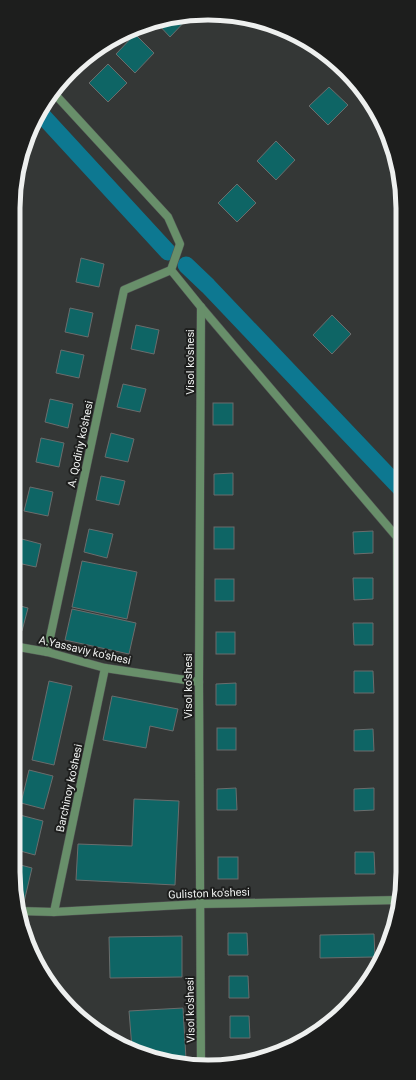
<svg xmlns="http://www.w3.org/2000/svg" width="416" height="1080" font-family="Roboto,sans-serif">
<rect width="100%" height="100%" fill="#343736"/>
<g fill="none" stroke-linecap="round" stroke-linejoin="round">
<g stroke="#0d7891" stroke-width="17">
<polyline points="41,114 168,252"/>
<polyline points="186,265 208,286 402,490"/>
</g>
</g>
<g fill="#0e6565" stroke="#6a6d6d">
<polygon points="183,15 187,15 189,17 170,37 157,23"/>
<polygon points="135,34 154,53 135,73 116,54"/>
<polygon points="108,64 127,83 108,102 89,83"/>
<polygon points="329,87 348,105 328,125 309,106"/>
<polygon points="276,141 295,160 276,180 257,161"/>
<polygon points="237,184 256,203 237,222 218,203"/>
<polygon points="81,258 104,264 99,287 76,282"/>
<polygon points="70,308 93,313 88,337 65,332"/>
<polygon points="332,315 351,334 332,354 313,335"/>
<polygon points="136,325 159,330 154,354 131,349"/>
<polygon points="61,350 84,355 79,378 56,373"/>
<polygon points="123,384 146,389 140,412 117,407"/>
<polygon points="50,399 73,404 68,428 45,422"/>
<rect x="213" y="403" width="20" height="22"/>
<polygon points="111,433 134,439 128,462 105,457"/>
<polygon points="41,438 64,443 59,467 36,462"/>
<polygon points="233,473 233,495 214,495 214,474"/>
<polygon points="101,476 125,481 119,505 96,500"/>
<polygon points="30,487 53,492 48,516 24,511"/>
<rect x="214" y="527" width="20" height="22"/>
<polygon points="89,529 113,534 107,558 84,552"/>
<polygon points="373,531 373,553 354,554 353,532"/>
<polygon points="18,538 41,544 36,567 13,562"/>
<polygon points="82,561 137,572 127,619 72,607"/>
<polygon points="353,578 373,578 373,599 354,600"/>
<rect x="215" y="579" width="19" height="22"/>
<polygon points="13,604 28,608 22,631 13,629"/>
<polygon points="72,609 136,623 129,654 65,640"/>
<polygon points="353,623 373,623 373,645 354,645"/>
<rect x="216" y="632" width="19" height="22"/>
<polygon points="354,671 373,671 374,693 354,693"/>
<polygon points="49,681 72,686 54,765 32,760"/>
<polygon points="236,683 236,705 216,705 216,684"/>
<polygon points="112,696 178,709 173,731 150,726 146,748 103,740"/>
<rect x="217" y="728" width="19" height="22"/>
<polygon points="373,729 374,751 354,751 354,730"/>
<polygon points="29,770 53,776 44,809 21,803"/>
<polygon points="236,788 237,810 217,810 217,789"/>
<polygon points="374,788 374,810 354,811 354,789"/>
<polygon points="134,799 179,801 175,885 76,880 78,844 132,846"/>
<polygon points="20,815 43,821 35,855 13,849 13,843"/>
<polygon points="355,852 374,852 375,874 355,874"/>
<rect x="218" y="857" width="20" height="22"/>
<polygon points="13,863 32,868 24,902 18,900 13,872"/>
<polygon points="228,933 247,933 248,955 228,955"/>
<polygon points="374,934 375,957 320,958 320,935"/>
<polygon points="182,936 182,977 110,978 109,937"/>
<polygon points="229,976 248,976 249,998 229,998"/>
<polygon points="183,1008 186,1059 166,1060 132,1048 129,1011"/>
<polygon points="230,1016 249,1016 250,1038 230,1038"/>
</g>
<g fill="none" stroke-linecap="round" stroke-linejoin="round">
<g stroke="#525554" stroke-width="9">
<g id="minor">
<polyline points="52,91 168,217 180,244 171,270 201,307 402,543"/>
<polyline points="201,307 199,682 201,1065"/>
<polyline points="397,538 399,901"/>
<polyline points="13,646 47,652 105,668 199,682"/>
<polyline points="47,652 124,290 171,270"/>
<polyline points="19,911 54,912 200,904 399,900"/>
<polyline points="54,912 105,668"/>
</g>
</g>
<use href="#minor" stroke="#688f6a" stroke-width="8"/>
</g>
<g text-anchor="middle" stroke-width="4" stroke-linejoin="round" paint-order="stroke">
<g font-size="11" fill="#eef0ef" stroke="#1d1e1d">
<text transform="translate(190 362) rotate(-90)" y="4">Visol ko'shesi</text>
<text transform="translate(80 444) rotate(-78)" y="4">A. Qodiriy ko'shesi</text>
<text transform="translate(85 650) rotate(13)" y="4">A.Yassaviy ko'shesi</text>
<text transform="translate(188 686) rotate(-90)" y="4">Visol ko'shesi</text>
<text transform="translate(69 788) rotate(-78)" y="4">Barchinoy ko'shesi</text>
<text transform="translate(209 893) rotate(-2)" y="4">Guliston ko'shesi</text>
<text transform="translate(190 1010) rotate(-91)" y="4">Visol ko'shesi</text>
</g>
</g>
<path d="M0 0H416V1080H0ZM208 20H208A188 188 0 0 1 396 208V872A188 188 0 0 1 208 1060H208A188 188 0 0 1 20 872V208A188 188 0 0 1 208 20Z" fill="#1d1e1d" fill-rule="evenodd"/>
<path fill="none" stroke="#eef0ef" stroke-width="5" d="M208 20H208A188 188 0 0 1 396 208V872A188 188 0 0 1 208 1060H208A188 188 0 0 1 20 872V208A188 188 0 0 1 208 20Z"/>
</svg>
